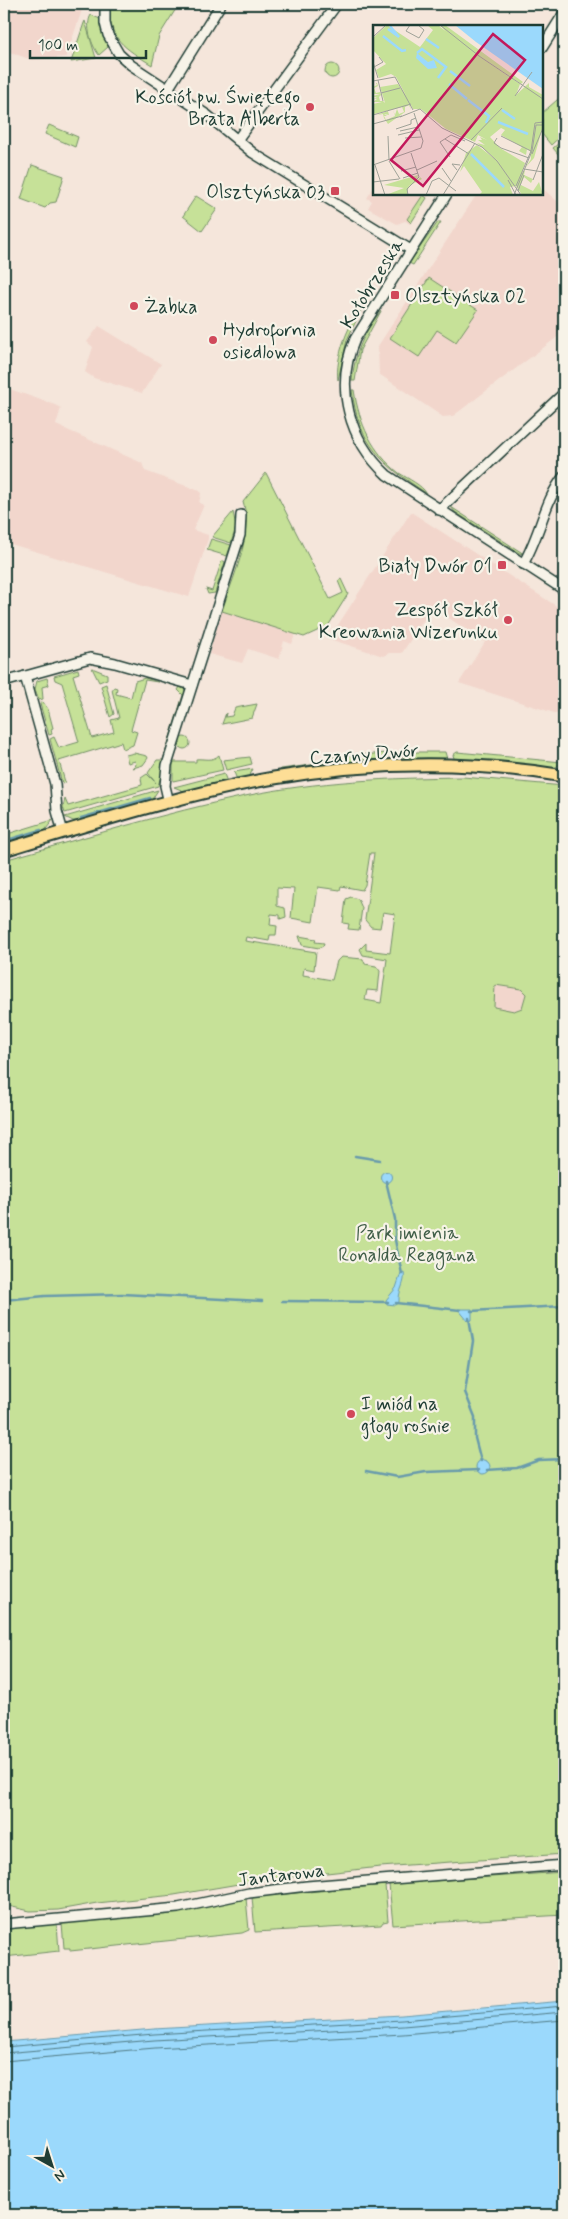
<svg xmlns="http://www.w3.org/2000/svg" width="568" height="2219" font-family="Mynerve,sans-serif">
<rect width="100%" height="100%" fill="#f5e6db"/>
<filter id="ink" filterUnits="userSpaceOnUse"><feTurbulence type="fractalNoise" baseFrequency=".02" numOctaves="2"/><feDisplacementMap in="SourceGraphic" scale="10" xChannelSelector="R" yChannelSelector="G"/><feConvolveMatrix kernelMatrix="1 2 1 2 8 2 1 2 1" color-interpolation-filters="sRGB"/></filter>
<g filter="url(#ink)">
<g fill="#f2d6cc">
<polygon points="4,4 84,4 66,57 32,60 4,50"/>
<polygon points="374,187 374,194 430,194 410,224 405,221 397,224 368,208 372,201 367,198"/>
<polygon points="542,188 564,207 564,332 453,416 443,417 379,374 378,346 477,194 542,194"/>
<polygon points="99,326 161,364 142,393 94,378 85,372 93,347 87,342"/>
<polygon points="4,387 55,405 61,408 56,425 142,463 145,471 200,491 201,494 199,503 204,505 193,530 208,535 208,539 189,597 4,542"/>
<polygon points="411,512 564,611 564,716 459,683 485,642 432,607 402,653 389,653 383,656 329,639"/>
<polygon points="222,611 295,634 292,644 284,641 279,659 248,649 242,663 209,654"/>
<polygon points="495,985 521,989 526,994 522,1008 514,1011 494,1008"/>
</g>
<g fill="#c6e198" stroke="#728f66" fill-rule="evenodd">
<path d="M 110,4 L 179,4 L 159,36 L 152,65 C 125,48 107,39 110,4 Z"/>
<path d="M 91,15 L 100,19 L 108,47 L 99,55 C 91,45 85,25 91,15 Z"/>
<polygon points="85,21 96,58 71,62 84,23"/>
<circle cx="332" cy="71" r="7"/>
<polygon points="564,94 564,133 551,145 542,134 542,113"/>
<polygon points="49,125 78,137 75,147 45,134"/>
<polygon points="564,139 564,161 553,148"/>
<polygon points="32,165 64,176 56,202 50,203 45,208 21,199"/>
<polygon points="423,195 427,198 411,223 407,219"/>
<polygon points="196,196 217,209 202,231 183,216"/>
<polygon points="438,222 441,222 413,265 409,263"/>
<polygon points="429,278 478,310 456,342 437,330 419,357 390,338"/>
<path d="M 363,306 L 347,340 L 338,380 C 335,358 348,323 363,306 Z"/>
<path d="M 381,311 L 360,350 L 355,381 L 352,381 C 355,353 363,333 381,311 Z"/>
<path d="M 352,390 L 354,390 C 359,423 372,452 399,473 C 407,478 423,486 426,493 C 383,465 358,444 352,390 Z"/>
<path d="M 266,473 L 330,599 L 343,593 L 338,581 L 341,579 L 348,594 L 328,626 L 304,637 L 222,611 C 232,579 254,535 243,502 Z"/>
<polygon points="451,507 524,554 519,553 455,512"/>
<polygon points="233,512 236,527 231,543 212,537"/>
<polygon points="211,539 231,545 227,556 207,550"/>
<polygon points="222,560 225,562 215,593 208,594 206,589 212,591"/>
<polygon points="92,668 107,674 107,679 99,682"/>
<polygon points="78,669 79,673 73,675 92,738 114,732 111,720 119,718 112,690 114,687 117,688 116,694 131,698 135,681 145,678 158,682 145,680 131,730 137,732 133,745 123,749 121,742 59,761 65,782 62,783 50,739 54,737 59,748 79,742 62,683 55,680 54,676"/>
<polygon points="47,678 49,685 42,687 43,699 39,700 35,689 37,681"/>
<polygon points="106,684 114,714 110,717 101,686"/>
<polygon points="180,687 185,690 185,695 158,786 65,813 63,807 65,799 68,806 142,785 141,778 147,774 156,783 148,773 157,760 163,760 183,695 178,690"/>
<polygon points="43,702 48,709 53,728 51,729 52,734 49,735 40,704"/>
<polygon points="257,704 252,718 222,724 226,713 225,717 232,716 235,708"/>
<circle cx="184" cy="743" r="6"/>
<polygon points="399,752 445,752 447,759 407,761"/>
<polygon points="457,752 562,762 556,767 547,768 455,761 453,755"/>
<polygon points="134,753 147,756 148,758 143,765 133,768 136,765 135,761 128,763 126,755"/>
<polygon points="388,753 387,760 350,764 331,757"/>
<path d="M 219,755 L 223,770 L 173,781 L 173,762 L 196,762 L 196,759 C 204,758 212,762 219,755 Z"/>
<polygon points="250,757 252,764 226,770 223,760"/>
<polygon points="325,763 337,766 277,773 281,769"/>
<polygon points="253,769 249,777 237,780 234,772"/>
<polygon points="224,774 227,782 186,792 174,787"/>
<path d="M 463,777 L 564,786 L 564,1854 L 380,1867 L 256,1881 L 174,1895 L 97,1903 L 58,1910 L 30,1911 L 4,1905 L 4,860 C 84,838 164,813 245,796 C 317,781 390,778 463,777 ZM 370,853 L 374,853 L 365,920 L 371,927 L 380,928 L 383,912 L 395,914 L 390,953 L 366,950 L 366,943 L 360,949 L 363,955 L 387,959 L 381,1003 L 365,1000 L 367,990 L 378,991 L 380,971 L 376,966 L 365,964 L 363,959 L 341,957 L 337,961 L 332,980 L 303,975 L 304,968 L 314,970 L 316,952 L 245,941 L 246,937 L 269,941 L 270,935 L 276,935 L 277,926 L 270,925 L 271,914 L 280,915 L 280,919 L 286,917 L 285,908 L 277,906 L 277,888 L 294,889 L 291,918 L 313,922 L 318,887 L 340,890 L 341,886 L 362,890 L 365,885 ZM 495,985 L 521,989 L 526,994 L 522,1008 L 514,1011 L 494,1007 Z"/>
<polygon points="158,790 151,801 85,820 73,821 65,817"/>
<polygon points="53,820 43,833 4,845 4,835"/>
<polygon points="351,897 358,899 362,908 359,930 348,929 349,924 343,923 346,899"/>
<polygon points="299,936 316,939 315,942 324,943 323,946 319,948 302,945"/>
<polygon points="564,1872 564,1915 393,1925 389,1884"/>
<polygon points="385,1885 388,1921 383,1922 381,1925 255,1932 252,1897"/>
<polygon points="246,1898 249,1930 242,1933 70,1951 70,1948 64,1948 62,1923 172,1913"/>
<polygon points="57,1924 59,1951 4,1957 4,1928"/>
</g>
<g fill="#9bd9fc" stroke="#699bac">
<circle cx="386" cy="1177" r="5.5"/>
<path d="M 404,1272 C 406,1284 398,1290 399,1302 L 395,1305 L 387,1304 L 386,1300 L 396,1288 L 401,1273 Z"/>
<polygon points="458,1309 472,1309 472,1320 468,1321"/>
<circle cx="483" cy="1467" r="7"/>
<polygon points="564,2001 564,2215 4,2215 4,2042 154,2029 402,2015"/>
</g>
<g fill="none" stroke-linecap="round" stroke-linejoin="round">
<g stroke="#517b84" stroke-width="1">
<polyline points="4,2047 154,2034 402,2020 564,2006"/>
<polyline points="4,2053 154,2040 403,2026 564,2012"/>
<polyline points="4,2061 155,2048 403,2034 564,2020"/>
</g>
<g stroke="#699bac" stroke-width="2.5">
<polyline points="81,818 150,798"/>
<polyline points="4,841 41,830"/>
<polyline points="355,1156 380,1160"/>
<polyline points="386,1181 395,1219 395,1240 402,1274"/>
<polyline points="4,1300 45,1296 122,1294 262,1301"/>
<polyline points="282,1301 388,1302"/>
<polyline points="396,1303 460,1310"/>
<polyline points="471,1311 564,1306"/>
<polyline points="469,1318 473,1341 465,1392 475,1417 475,1438 481,1461"/>
<polyline points="487,1470 517,1468 539,1460 564,1459"/>
<polyline points="366,1471 397,1477 426,1472 479,1470"/>
</g>
<g stroke="#1f3d34" stroke-width="12">
<g id="minor">
<polyline points="105,4 105,23 108,35 119,54 131,65 207,115 253,153 411,250"/>
<polyline points="542,48 564,13"/>
<polyline points="168,89 221,4"/>
<polyline points="237,140 337,4"/>
<path d="M 447,194 L 355,339 C 334,387 349,440 387,475 L 564,590"/>
<polyline points="439,510 564,393"/>
<path d="M 523,564 C 540,536 544,501 564,476"/>
<polyline points="25,676 55,784 57,811 63,832"/>
<polyline points="4,682 90,658 115,663 192,685"/>
<polyline points="169,803 165,786 167,765 240,535 241,515"/>
<polyline points="4,1924 178,1908 249,1893 307,1886 564,1865"/>
</g>
</g>
<g stroke="#1f3d34" stroke-width="15">
<path id="major" d="M 4,850 C 93,823 183,794 274,778 C 369,762 469,760 564,776"/>
</g>
<use href="#minor" stroke="#f7f3e8" stroke-width="9"/>
<use href="#major" stroke="#fdde96" stroke-width="11"/>
</g>
</g>
<g fill="#d1495b" stroke="#f7f3e8" stroke-width="2">
<circle cx="310" cy="107" r="5"/>
<rect x="330" y="186" width="10" height="10" rx="2.5"/>
<rect x="390" y="290" width="10" height="10" rx="2.5"/>
<circle cx="134" cy="306" r="5"/>
<circle cx="213" cy="340" r="5"/>
<rect x="497" y="560" width="10" height="10" rx="2.5"/>
<circle cx="508" cy="620" r="5"/>
<circle cx="351" cy="1414" r="5"/>
</g>
<g text-anchor="middle" stroke-width="4.5" stroke-linejoin="round" paint-order="stroke">
<g font-size="19" fill="#1f3d34" stroke="#f7f3e8" text-anchor="end">
<text x="300" y="103">Kościół pw. Świętego<tspan x="300" dy="22">Brata Alberta</tspan></text>
<text x="325" y="198">Olsztyńska 03</text>
<text x="405" y="302" text-anchor="start">Olsztyńska 02</text>
<text x="144" y="313" text-anchor="start">Żabka</text>
<text x="223" y="336" text-anchor="start">Hydrofornia<tspan x="223" dy="22">osiedlowa</tspan></text>
<text x="492" y="572">Biały Dwór 01</text>
<text x="498" y="616">Zespół Szkół<tspan x="498" dy="22">Kreowania Wizerunku</tspan></text>
<text x="361" y="1410" text-anchor="start">I miód na<tspan x="361" dy="22">głogu rośnie</tspan></text>
</g>
<g font-size="19" fill="#1f3d34" stroke="#f7f3e8">
<text transform="translate(371 283) rotate(-58)" y="7">Kołobrzeska</text>
<text transform="translate(364 753) rotate(-4)" y="7">Czarny Dwór</text>
<text transform="translate(281 1874) rotate(-7)" y="7">Jantarowa</text>
</g>
<g font-size="19" fill="#405e48" stroke="#f7f3e8">
<text x="407" y="1239">Park imienia<tspan x="407" dy="22">Ronalda Reagana</tspan></text>
</g>
</g>
<g transform="translate(373 25)">
<rect width="170" height="170" fill="#f5e6db"/>
<path d="M 14,0 L 47,22 L 60,5 L 54,0 L 65,0 L 72,6 L 67,0 L 72,0 L 150,57 L 148,59 L 91,21 L 147,59 L 143,70 L 156,58 L 156,62 L 170,70 L 170,101 L 161,133 L 152,143 L 158,134 L 157,126 L 154,124 L 153,130 L 146,126 L 149,122 L 128,110 L 132,105 L 128,103 L 117,112 L 127,123 L 152,138 L 149,148 L 152,145 L 151,150 L 160,154 L 158,158 L 151,152 L 146,164 L 148,160 L 160,166 L 166,157 L 170,170 L 149,170 L 143,161 L 137,162 L 140,170 L 106,170 L 109,167 L 91,141 L 87,147 L 93,128 L 104,120 L 127,138 L 104,118 L 112,120 L 105,115 L 109,115 L 107,112 L 114,115 L 105,110 L 102,117 L 73,104 L 48,84 L 40,84 L 23,52 L 18,49 L 6,53 L 3,45 L 13,39 L 0,25 L 0,13 ZM 3,58 L 4,58 L 5,61 L 1,63 L 3,68 L 7,67 L 8,70 L 6,72 L 7,76 L 10,76 L 12,78 L 7,62 L 25,59 L 36,75 L 38,85 L 36,80 L 32,82 L 32,87 L 15,99 L 11,93 L 10,89 L 4,90 L 15,86 L 16,90 L 11,89 L 14,91 L 11,91 L 13,95 L 22,91 L 20,85 L 22,90 L 24,84 L 26,89 L 31,87 L 29,82 L 1,89 L 0,79 L 9,77 L 0,77 L 4,74 L 0,74 L 4,73 L 0,71 L 7,69 L 0,69 L 0,62 L 4,60 ZM 45,150 L 44,156 L 47,152 L 49,154 L 36,161 L 34,169 L 13,170 L 31,163 L 11,160 Z" fill="#c6e198"/>
<path d="M 82,0 L 170,0 L 170,64 L 103,17 ZM 44,28 L 55,37 L 61,35 L 64,43 L 55,44 L 43,33 Z" fill="#9bd9fc"/>
<path fill="none" stroke="#9bd9fc" stroke-width="2.5" d="M 15,4 L 26,12 L 17,1M 10,11 L 29,26 L 33,25M 53,14 L 66,23M 44,28 L 49,24 L 73,42 L 65,53M 77,46 L 97,61M 76,59 L 94,74M 95,75 L 116,91 L 113,98M 129,85 L 142,94M 125,97 L 155,109M 98,129 L 131,162"/>
<path fill="none" stroke="#9fa298" stroke-width="1" d="M 37,0 L 33,6 L 46,13 L 51,5 L 45,0M 67,0 L 106,31 L 170,74M 0,12 L 13,0M 0,37 L 5,53M 1,42 L 10,37 L 6,32M 5,55 L 10,76M 0,56 L 22,52 L 40,85M 8,68 L 27,63M 142,71 L 159,47M 0,90 L 38,79M 27,92 L 47,84 L 69,103 L 109,122 L 124,136 L 148,170M 0,99 L 29,91M 23,104 L 38,99 L 38,95 L 43,93M 27,106 L 45,102M 25,110 L 46,105M 15,111 L 16,135M 128,111 L 158,126M 32,113 L 48,112M 124,113 L 121,118 L 128,123 L 156,133M 72,114 L 96,129M 98,115 L 129,83M 159,129 L 170,103M 77,132 L 67,117 L 78,110 L 92,116M 16,136 L 27,154M 0,140 L 48,123 L 50,116 L 41,88M 2,140 L 12,170M 69,143 L 78,156M 151,144 L 170,147M 44,145 L 64,136M 84,145 L 79,139 L 87,140M 28,146 L 43,142M 30,153 L 45,148M 135,155 L 143,170M 160,155 L 170,129M 0,157 L 26,154M 143,161 L 158,126 L 162,98 L 170,97M 145,166 L 151,150M 35,170 L 34,164 L 46,152 L 38,128M 53,170 L 59,156 L 66,153 L 83,166M 70,170 L 102,118M 141,170 L 159,126 L 163,100 L 170,100"/>
<path fill="#c2185b" fill-opacity="0.15" stroke="#c2185b" stroke-width="2.5" d="M 120,9 L 152,35 L 50,161 L 18,135 Z"/>
<rect width="170" height="170" fill="none" stroke="#1f3d34" stroke-width="2.5"/>
</g>
<rect width="568" height="2219" fill="none" stroke="#f7f3e8" stroke-width="20"/>
<rect x="10" y="10" width="548" height="2199" fill="none" stroke="#1f3d34" stroke-width="2" filter="url(#ink)"/>
<g transform="translate(52 2166) rotate(141)" stroke="#f7f3e8" stroke-width="4" paint-order="stroke">
<path d="M0-4L9 19L0 12L-9 19Z" fill="#1f3d34"/>
<text y="-8" font-size="14" font-weight="bold" text-anchor="middle" fill="#1f3d34">N</text>
</g>
<path d="M30 50v8h116v-8" fill="none" stroke="#1f3d34" stroke-width="2.5"/>
<text x="38" y="50" font-size="15" fill="#1f3d34" stroke="#f7f3e8" stroke-width="4" paint-order="stroke">100 m</text>
</svg>
